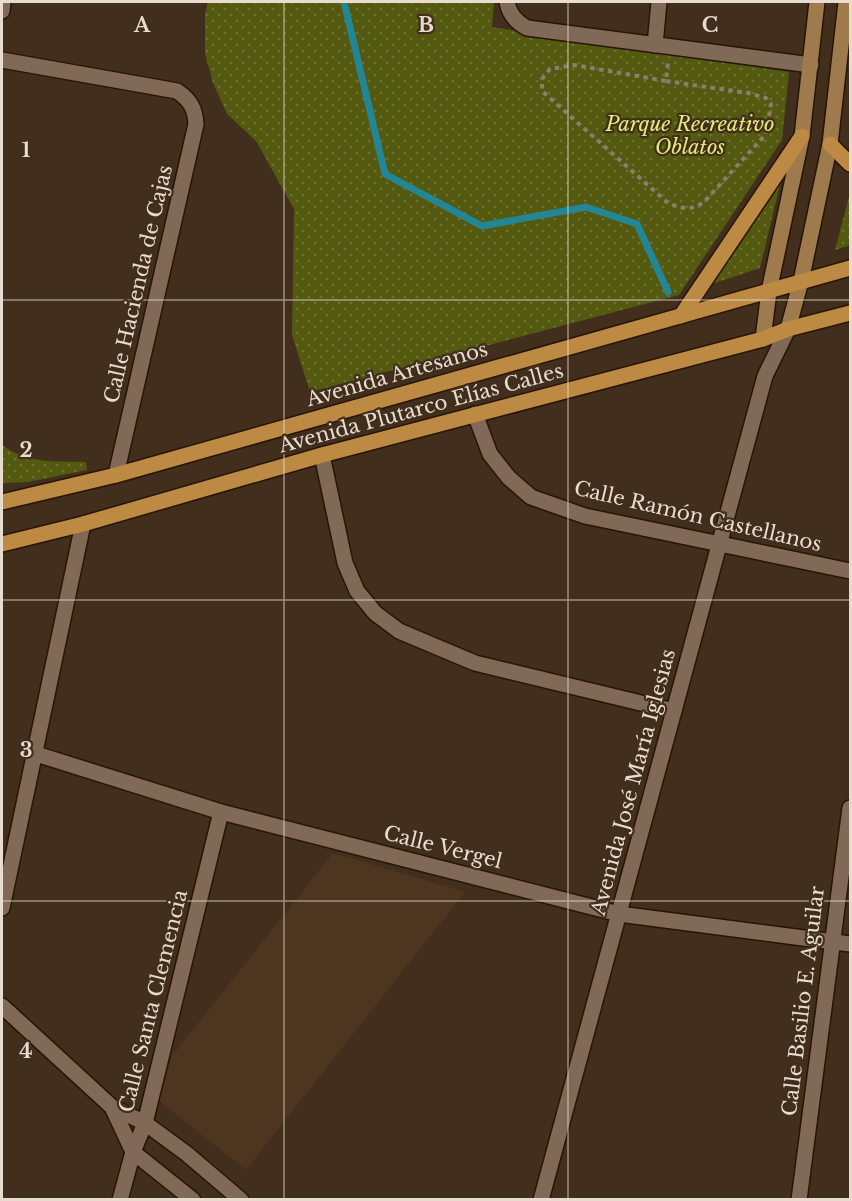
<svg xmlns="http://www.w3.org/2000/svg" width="852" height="1201" font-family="'Libre Baskerville',serif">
<defs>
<pattern id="park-dots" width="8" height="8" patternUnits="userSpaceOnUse" patternTransform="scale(1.5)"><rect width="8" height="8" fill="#545910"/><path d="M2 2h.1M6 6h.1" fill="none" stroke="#6d7032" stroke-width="1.8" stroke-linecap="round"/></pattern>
</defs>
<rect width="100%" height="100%" fill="#412e1c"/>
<polygon fill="#4e3520" points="333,853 465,892 246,1170 159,1101 172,1056"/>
<g fill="url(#park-dots)">
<polygon points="208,2 494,2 492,27 789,72 782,140 679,295 310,392 292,335 294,209 256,141 227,114 213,83 205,54 205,13"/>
<polygon points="782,176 760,268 712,284"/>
<polygon points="850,193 850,245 835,250"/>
<path d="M 2,445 C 27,464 55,461 86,462 L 87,470 L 28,482 L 2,483 Z"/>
</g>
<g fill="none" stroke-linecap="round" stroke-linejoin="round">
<polyline stroke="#238695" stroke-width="7" points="344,2 385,174 482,226 586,207 637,224 668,292"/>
<g stroke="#271505" stroke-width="18">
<g id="minor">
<path d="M 507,2 C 509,14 516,22 527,28 L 811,65"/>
<polyline points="2,11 3,2"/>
<polyline points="655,45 659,2"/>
<polyline points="475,414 490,454 509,478 531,497 585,516 850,571"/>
<polyline points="322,455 345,563 357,591 375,613 399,631 475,663 674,711"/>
<polyline points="33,753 221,812 619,914 850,944"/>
<polyline points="2,908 83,524"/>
<polyline points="120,1200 133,1152 145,1123 221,812"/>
<polyline points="541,1200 765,376 788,329"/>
<polyline points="799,1200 850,808"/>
</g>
</g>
<g stroke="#271505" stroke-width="18">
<g id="tertiary">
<path d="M 2,60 L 177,91 C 190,100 195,108 196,124 L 116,475"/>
<polyline points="2,1006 112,1107 145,1123 187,1154 241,1200"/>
<polyline points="112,1107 133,1152 193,1200"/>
</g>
</g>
<g stroke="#271505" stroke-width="18">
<g id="secondary">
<polyline points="788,329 801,281 830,144 846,2"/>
<polyline points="763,339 769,291 802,136 817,2"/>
</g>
</g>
<g stroke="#271505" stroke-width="18">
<g id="primary">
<polyline points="830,144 850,164"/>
<polyline points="681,316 802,136"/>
<polyline points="2,502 116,475 850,268"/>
<polyline points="2,544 83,524 322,455 763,339 788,329 850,313"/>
</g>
</g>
<path stroke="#8d7d6e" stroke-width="4" stroke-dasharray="4.5 4.5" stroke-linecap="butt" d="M 666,81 L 748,93 L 766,98 L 771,104 L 766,134 L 705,201 C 693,211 682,209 668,203 L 542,91 L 542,79 L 550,69 L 574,65 L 666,81 L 668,62"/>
<use href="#minor" stroke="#806a57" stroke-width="15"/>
<use href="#tertiary" stroke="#806a57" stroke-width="15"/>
<use href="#secondary" stroke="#9e7a4d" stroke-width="15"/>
<use href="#primary" stroke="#bd8a43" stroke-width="15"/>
</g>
<path fill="none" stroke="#e8dcd1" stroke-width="1.5" stroke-opacity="0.55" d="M 284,2 L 284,1200M 568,2 L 568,1200M 2,300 L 850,300M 2,600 L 850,600M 2,901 L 850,901"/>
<g text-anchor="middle" stroke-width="4.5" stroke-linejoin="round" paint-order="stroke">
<g font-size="20" font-style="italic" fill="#e1eb77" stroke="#412e1c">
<text x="690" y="131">Parque Recreativo<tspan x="690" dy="23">Oblatos</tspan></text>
</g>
<g font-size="20" fill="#e8dcd1" stroke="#412e1c">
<text transform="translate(138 284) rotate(-77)" y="7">Calle Hacienda de Cajas</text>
<text transform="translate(397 374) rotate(-16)" y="7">Avenida Artesanos</text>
<text transform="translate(421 408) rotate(-15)" y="7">Avenida Plutarco Elías Calles</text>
<text transform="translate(698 516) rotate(13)" y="7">Calle Ramón Castellanos</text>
<text transform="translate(633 782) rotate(-75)" y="7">Avenida José María Iglesias</text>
<text transform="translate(443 847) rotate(14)" y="7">Calle Vergel</text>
<text transform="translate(153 1001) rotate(-76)" y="7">Calle Santa Clemencia</text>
<text transform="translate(803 1001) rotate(-83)" y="7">Calle Basilio E. Aguilar</text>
</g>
</g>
<g font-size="20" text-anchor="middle" font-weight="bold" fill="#e8dcd1" stroke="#412e1c" stroke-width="4.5" stroke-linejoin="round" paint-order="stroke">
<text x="142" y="32">A</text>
<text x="426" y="32">B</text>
<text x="710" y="32">C</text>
<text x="26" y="157">1</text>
<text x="26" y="457">2</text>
<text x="26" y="757">3</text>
<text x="26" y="1058">4</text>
</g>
<rect width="852" height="1201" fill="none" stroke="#e8dcd1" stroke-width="6"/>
</svg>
